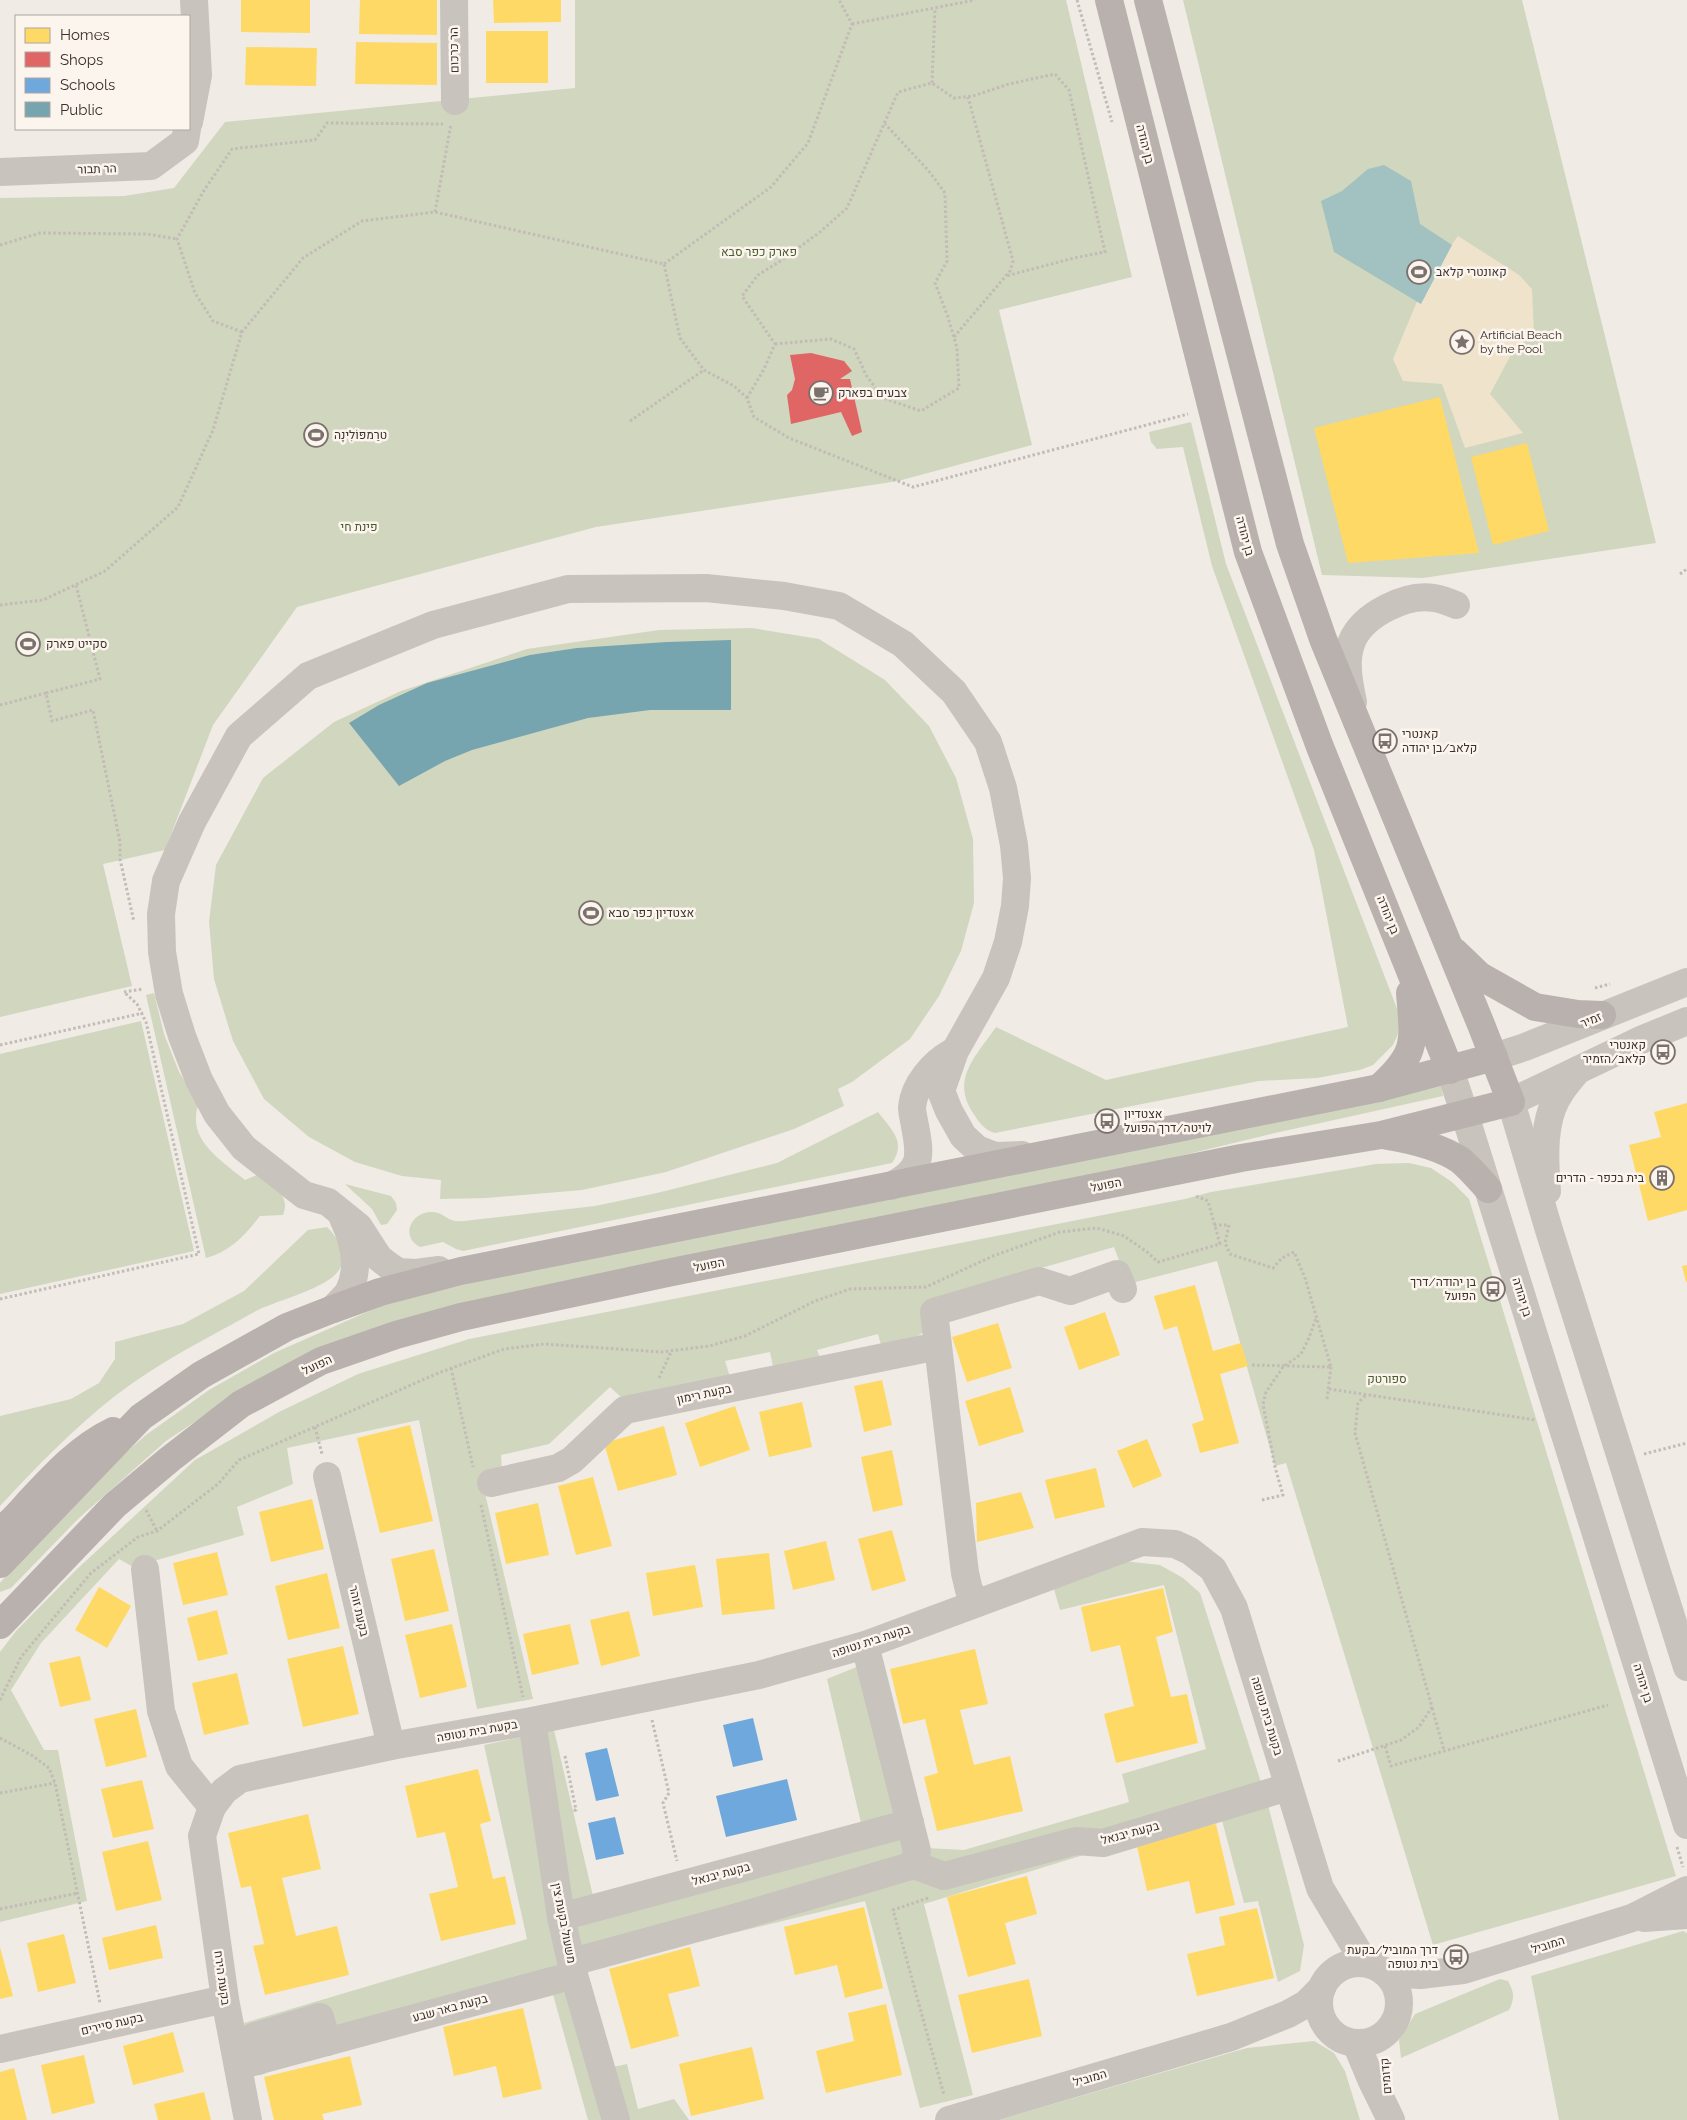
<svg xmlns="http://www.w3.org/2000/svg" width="1687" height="2120" font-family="Raleway,Heebo,sans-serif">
<rect width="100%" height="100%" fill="#f0ebe5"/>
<g fill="#d1d6bf">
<polygon points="575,0 1066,0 1132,277 999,310 1032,445 898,481 596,527 297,607 213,725 165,850 103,864 132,986 0,1017 0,198 124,196 174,188 225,122 575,88"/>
<polygon points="1183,0 1522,0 1656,543 1423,578 1322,575"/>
<path d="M 1191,422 L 1226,564 L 1401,1019 L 1398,1034 L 1393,1045 L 1373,1065 L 1360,1070 L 1317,1078 L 1259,1081 L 995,1133 C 984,1130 979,1122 973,1113 C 950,1079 977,1055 996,1027 L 1106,1080 L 1348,1027 L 1314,850 L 1212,566 L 1183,447 L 1157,449 L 1151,442 L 1149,432 Z"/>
<polygon points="752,628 819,639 885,680 929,726 956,778 973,839 974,903 961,951 939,996 910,1039 852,1082 838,1089 844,1106 794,1129 666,1172 582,1190 486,1198 440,1199 441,1180 402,1176 355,1162 309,1137 264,1099 233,1041 214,979 209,922 216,865 263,778 334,722 401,691 527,649 659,630"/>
<path d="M 154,993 L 164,1034 L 179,1072 L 199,1103 C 185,1139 221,1160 245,1180 L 259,1174 C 273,1187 291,1194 283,1215 L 260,1216 C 245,1235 230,1252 206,1258 L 146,995 Z"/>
<polygon points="141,1021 194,1251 0,1294 0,1054"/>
<polygon points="1441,1085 1443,1096 1275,1133 1151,1163 697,1255 237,1394 166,1441 79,1518 11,1588 0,1592 0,1583 55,1518 94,1480 146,1435 209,1390 274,1353 385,1304 484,1280"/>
<path d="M 878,1112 C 891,1129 907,1142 892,1163 L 463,1251 L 456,1249 L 443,1242 L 420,1247 C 400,1237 411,1213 430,1212 C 440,1211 444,1217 452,1220 C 456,1222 460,1221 464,1221 L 595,1206 L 657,1193 L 777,1163 Z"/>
<polygon points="1409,1163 1431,1168 1452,1182 1469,1199 1676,1876 1433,1945 1286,1463 1275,1466 1217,1261 1128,1284 1114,1247 924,1302 927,1330 908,1342 882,1349 878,1334 817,1350 821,1360 773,1366 770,1352 725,1361 730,1377 622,1398 610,1387 549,1444 501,1455 502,1471 481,1476 533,1699 477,1709 419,1420 287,1448 293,1484 237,1507 244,1535 133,1567 119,1559 41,1643 11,1690 44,1750 58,1750 87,1901 0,1922 0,1652 16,1631 76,1570 195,1460 279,1412 358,1374 469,1339 1185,1199 1211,1192 1376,1164"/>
<polygon points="345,1184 391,1196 396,1203 397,1210 387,1224 381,1225 372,1209"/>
<path d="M 327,1227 C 338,1238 349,1254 339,1270 C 328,1288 278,1300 258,1310 C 210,1337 159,1362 115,1396 C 75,1427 35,1468 0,1506 L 0,1416 L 71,1399 L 99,1383 L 115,1359 L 115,1342 L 183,1324 L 244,1291 L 308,1230 Z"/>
<polygon points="1123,1561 1160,1565 1183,1578 1200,1593 1267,1801 1304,1945 1300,1971 1278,1982 1258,1901 1244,1903 1220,1813 924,1904 973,2095 920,2108 865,1901 590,1968 583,1975 608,2068 627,2064 638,2109 674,2099 689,2120 588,2120 552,1991 252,2074 244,2023 527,1939 484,1745 554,1730 593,1896 862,1827 827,1679 864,1664 926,1848 964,1850 1129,1802 1122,1774 1206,1749 1164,1585 1060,1610 1053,1586"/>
<polygon points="1683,1931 1687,1933 1687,2120 1559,2120 1531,1976"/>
<path d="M 1500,1979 L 1508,1981 C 1514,1992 1515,1998 1509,2010 L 1401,2058 L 1399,2040 L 1415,2014 Z"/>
<polygon points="1314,2041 1334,2053 1345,2071 1360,2120 998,2120 1247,2048"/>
</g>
<polygon fill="#efe3cc" points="1458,236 1519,275 1532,289 1534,335 1514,349 1490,394 1523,433 1465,448 1442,384 1403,381 1393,359 1426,280"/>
<polygon fill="#a1c2c1" points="1384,165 1411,181 1420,224 1452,245 1421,304 1334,252 1321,201 1342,191 1368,169"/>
<g fill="#ffd966">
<polygon points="241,0 310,0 310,33 241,32"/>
<polygon points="360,0 437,0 437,35 359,34"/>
<polygon points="493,0 561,0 561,22 494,23"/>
<rect x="486" y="31" width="62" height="52"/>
<polygon points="356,42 437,43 437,85 355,84"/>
<polygon points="246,47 317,48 316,86 245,85"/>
<polygon points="1440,397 1479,553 1348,563 1314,428"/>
<polygon points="1527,443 1549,531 1493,545 1471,457"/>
<polygon points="1687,1103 1687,1210 1648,1221 1629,1145 1661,1137 1654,1112"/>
<polygon points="1687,1265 1687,1282 1686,1282 1682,1266"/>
<polygon points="1195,1285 1213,1351 1241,1343 1248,1366 1220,1374 1239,1443 1200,1453 1192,1424 1204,1420 1177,1326 1164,1330 1154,1296"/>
<polygon points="1105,1312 1120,1355 1079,1370 1064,1327"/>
<polygon points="998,1323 1012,1368 967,1382 952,1337"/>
<polygon points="882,1380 892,1425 864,1432 854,1386"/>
<polygon points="1010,1387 1024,1432 979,1446 965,1401"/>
<polygon points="802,1402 812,1447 769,1457 759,1412"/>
<polygon points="735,1406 750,1450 700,1467 685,1423"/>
<polygon points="410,1425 433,1521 380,1533 357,1438"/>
<polygon points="664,1426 677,1475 618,1491 604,1443"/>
<polygon points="1147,1439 1162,1476 1133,1488 1117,1451"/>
<polygon points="892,1450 903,1505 873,1512 861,1457"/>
<polygon points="1096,1468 1105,1507 1055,1519 1045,1480"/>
<polygon points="593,1477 612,1546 576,1555 558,1486"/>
<polygon points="1021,1492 1034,1528 977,1542 976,1503"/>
<polygon points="312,1499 324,1549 271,1562 259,1512"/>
<polygon points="538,1503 549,1555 506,1564 495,1513"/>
<polygon points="892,1530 906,1581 872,1591 858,1539"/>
<polygon points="826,1541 835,1580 793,1590 784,1551"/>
<polygon points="434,1549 449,1611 405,1621 391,1559"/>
<polygon points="217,1552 228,1595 183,1605 173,1563"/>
<polygon points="769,1553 775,1609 722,1615 716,1559"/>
<polygon points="695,1565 703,1607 653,1616 646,1573"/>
<polygon points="327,1573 340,1628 288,1640 275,1586"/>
<polygon points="99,1587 131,1606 107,1648 75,1630"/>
<polygon points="1163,1588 1173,1632 1156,1637 1171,1697 1187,1694 1198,1743 1116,1763 1104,1714 1134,1706 1120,1645 1091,1652 1081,1607"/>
<polygon points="217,1610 228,1654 198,1661 187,1618"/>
<polygon points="629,1611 640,1656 601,1666 590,1620"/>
<polygon points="452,1624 467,1687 420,1698 405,1635"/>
<polygon points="570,1624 579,1664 532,1675 523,1634"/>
<polygon points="343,1646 359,1714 303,1727 287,1659"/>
<polygon points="975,1649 988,1704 960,1710 974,1765 1010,1756 1023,1811 937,1831 924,1777 938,1773 925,1719 903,1724 890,1669"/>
<polygon points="80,1656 91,1700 60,1707 49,1663"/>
<polygon points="237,1673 249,1724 204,1735 192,1683"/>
<polygon points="136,1709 147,1757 106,1767 94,1719"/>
<polygon points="478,1769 491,1821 480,1824 493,1879 505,1876 516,1924 441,1941 429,1894 458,1887 445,1832 417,1838 405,1786"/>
<polygon points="142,1780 154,1829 113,1838 101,1789"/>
<polygon points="308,1814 321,1869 282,1878 296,1936 337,1926 349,1975 265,1995 253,1946 264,1944 251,1886 241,1888 228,1833"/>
<polygon points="1216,1824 1235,1905 1196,1914 1189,1881 1147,1891 1136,1842"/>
<polygon points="148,1841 162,1900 116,1911 102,1852"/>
<polygon points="1027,1876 1037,1914 1005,1923 1016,1964 968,1977 947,1897"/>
<polygon points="864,1907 883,1988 845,1998 837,1965 795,1975 784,1927"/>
<polygon points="1257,1908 1274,1978 1197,1996 1187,1954 1225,1945 1219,1917"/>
<polygon points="156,1925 163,1958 109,1970 102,1938"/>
<polygon points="64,1934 76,1983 38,1992 27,1943"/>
<polygon points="0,1947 13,1996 0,1999"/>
<polygon points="690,1947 700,1986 668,1994 679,2036 631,2049 609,1969"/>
<polygon points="1029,1979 1042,2036 972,2053 958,1995"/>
<polygon points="886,2004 902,2075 826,2093 816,2051 854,2041 848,2013"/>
<polygon points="523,2008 542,2089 503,2098 496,2066 454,2076 443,2027"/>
<polygon points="173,2032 184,2072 133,2085 123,2046"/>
<polygon points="752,2047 764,2099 691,2116 679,2064"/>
<polygon points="84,2055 95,2103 52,2114 41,2065"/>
<polygon points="350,2056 362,2105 322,2114 324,2120 274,2120 264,2077"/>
<polygon points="14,2068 27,2120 0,2120 0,2072"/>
<polygon points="204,2092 211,2120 158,2120 154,2104"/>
</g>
<polygon fill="#e06666" points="811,353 844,361 852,371 840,379 850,379 862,432 852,436 841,412 791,424 787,395 792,390 795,379 790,355"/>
<g fill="#6fa8dc">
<polygon points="753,1718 763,1760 733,1767 723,1725"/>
<polygon points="607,1748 619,1796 596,1801 585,1753"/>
<polygon points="787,1779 797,1820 726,1837 716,1796"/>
<polygon points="615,1817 624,1854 596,1860 588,1823"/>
</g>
<polygon fill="#76a5af" points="731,640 731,710 650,710 588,718 472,750 445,761 399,786 349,723 379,705 427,683 530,655 577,648 667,642"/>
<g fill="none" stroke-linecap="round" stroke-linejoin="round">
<g stroke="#c2bbb6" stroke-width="3" stroke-dasharray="2.5 2.5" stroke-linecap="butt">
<polyline points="1077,0 1112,122"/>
<polyline points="852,24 975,0"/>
<polyline points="932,83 935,8"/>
<polyline points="435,212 451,124"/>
<polyline points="0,245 40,233 147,234 177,239"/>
<polyline points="664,264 771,187 808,143 852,24 839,0"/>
<polyline points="242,332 213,321 195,293 177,239 203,192 232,149 315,140 327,123 443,124"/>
<polyline points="954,337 1010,271 1013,261 968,97"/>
<polyline points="775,344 831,339 854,349 866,375 883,398 921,411 959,388 957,348 948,317 935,283 947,261 945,193 928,170 885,124"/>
<polyline points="747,398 764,369 775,344 742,296 758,275 779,262 820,232 847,208 898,92 932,83 954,98 973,96 1009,84 1055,74 1069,90 1105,252 1074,258 1006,276"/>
<polyline points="630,421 704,370"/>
<polyline points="1680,574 1687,569"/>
<polyline points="0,605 43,600 105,571 178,507 213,430 242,332 303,258 362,221 435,212 664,264 680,338 704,370 734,386 747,398 754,417 789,438 913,487 1188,414"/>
<polyline points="46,693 100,679 76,585"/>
<polyline points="0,705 46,693 52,721 93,710 120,842 120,859 134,922"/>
<polyline points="1595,988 1610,984"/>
<polyline points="124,992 143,989"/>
<polyline points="0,1045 143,1013"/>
<polyline points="1214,1225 1229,1225 1225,1243 1230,1254 1273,1268 1282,1258 1294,1252 1305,1278 1331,1367 1252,1365"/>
<polyline points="0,1299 199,1254 146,1022 137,1004 124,992"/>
<polyline points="451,1368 473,1467"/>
<polyline points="659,1378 671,1352"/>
<polyline points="1329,1389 1536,1420"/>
<polyline points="1327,1399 1331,1367"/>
<polyline points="315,1427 322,1454"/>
<polyline points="1644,1454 1687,1443"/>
<polyline points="1262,1500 1283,1495 1275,1467 1263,1404 1266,1392 1283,1367 1301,1354 1309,1338 1316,1318"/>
<polyline points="481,1505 523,1697"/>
<polyline points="146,1510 157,1531"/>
<polyline points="0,1700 21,1657 91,1573 138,1537 157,1531 218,1484 239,1460 441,1372 504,1349 544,1344 662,1352 709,1346 745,1336 815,1301 850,1289 926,1287 993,1256 1060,1232 1097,1228 1124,1236 1147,1252 1158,1262 1220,1244 1208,1201 1196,1196"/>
<polyline points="1432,1708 1444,1750"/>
<polyline points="652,1720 669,1793 663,1803 677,1861"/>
<polyline points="0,1738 33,1756 49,1768 55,1783 100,2003"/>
<polyline points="1385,1746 1391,1766 1608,1705"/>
<polyline points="565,1756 576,1810 571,1811"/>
<polyline points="1338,1761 1401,1740 1419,1727 1432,1707 1355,1433 1358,1403 1366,1395"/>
<polyline points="0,1793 55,1783"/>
<polyline points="1677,1847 1683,1867"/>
<polyline points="928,1898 893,1910 944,2095"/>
<polyline points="0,1909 78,1893"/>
</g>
<g stroke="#c9c3be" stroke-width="28">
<polyline points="454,0 455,101"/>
<polyline points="189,122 198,75 194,0"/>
<polyline points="0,172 151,166 185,141 187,129"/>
<path d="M 1353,702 C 1349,683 1344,660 1352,641 C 1363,615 1406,593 1434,598 C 1441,599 1449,602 1456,605"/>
<polyline points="1687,1021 1643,1039 1511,1102 1549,1230 1687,1667"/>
<polyline points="1494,1057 1525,1047 1687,982"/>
<polyline points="1450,1070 1465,1115 1687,1825"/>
<path d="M 891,1186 C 922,1170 921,1157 915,1126 C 914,1120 912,1113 912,1107 C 914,1085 933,1063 951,1053"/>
<path d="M 1547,1191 C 1545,1165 1543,1134 1552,1109 C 1557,1094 1568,1082 1578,1070"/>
<polyline points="439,1270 416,1273 398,1272 388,1265 379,1258 359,1227 328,1202 304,1195 244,1148 217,1114 199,1080 182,1036 169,994 162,952 161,914 166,881 192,822 239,736 308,676 433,625 568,589 706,588 784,596 839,606 903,644 954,692 988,742 1003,788 1014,845 1017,878 1015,906 1008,942 996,978 955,1051 941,1091 949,1111 963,1136 977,1149 995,1156 1022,1155"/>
<path d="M 333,1309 C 338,1303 345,1298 349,1291 C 360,1268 354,1241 343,1218"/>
<polyline points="327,1476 391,1746"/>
<polyline points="491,1483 558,1468 572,1460 625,1410 938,1346"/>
<polyline points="145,1569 161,1711 179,1766 212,1807"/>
<polyline points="977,1603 969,1590 965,1573 934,1312 1039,1281 1070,1291 1117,1274 1123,1289"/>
<polyline points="865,1645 917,1851 914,1865"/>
<polyline points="532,1721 561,1917 574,1975 616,2120"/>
<polyline points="561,1917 910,1823"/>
<polyline points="1644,1918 1687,1915"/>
<polyline points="572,1962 741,1916 914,1865 944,1876 1076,1841 1103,1843 1288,1787"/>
<circle cx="1359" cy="2003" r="40"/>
<polyline points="1387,1973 1420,1975 1463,1970 1632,1918 1687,1890"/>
<polyline points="1356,2043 1371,2079 1391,2120"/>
<polyline points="0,2049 225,1999"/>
<polyline points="258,2061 253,2037 320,2017 327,2042"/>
<polyline points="238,2066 574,1975"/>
<polyline points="248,2120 225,1999 202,1836 212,1807 224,1791 240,1779 391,1746 532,1721 759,1675 865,1645 1142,1542 1175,1544 1190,1551 1213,1569 1234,1608 1320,1888 1360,1955 1375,1965"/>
<polyline points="949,2120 1231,2037 1288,2014 1306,2004 1322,1988"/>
</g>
<g stroke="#b8b1ad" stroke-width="28">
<polyline points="1109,0 1248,552 1320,747 1450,1070"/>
<polyline points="1455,952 1480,976 1535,1007 1578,1014 1602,1015"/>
<path d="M 1379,1088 C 1418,1053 1414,1042 1410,993"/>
<path d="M 1388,1136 C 1412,1140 1439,1146 1460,1160 C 1470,1168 1479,1179 1488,1189"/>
<path d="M 0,1531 C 12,1522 20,1512 30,1501 C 55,1474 80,1447 113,1431"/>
<polyline points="0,1564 141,1417 201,1375 287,1327 333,1309 380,1292 461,1271 1379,1088 1494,1057"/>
<polyline points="0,1625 115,1505 170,1459 241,1404 321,1361 396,1335 461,1317 672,1272 1241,1158 1381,1135 1511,1102 1482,1027 1323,639 1290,544 1148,0"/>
</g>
</g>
<defs>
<g id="stadium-ring" transform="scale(1.25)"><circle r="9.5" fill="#fbf5ee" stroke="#7a716c" stroke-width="1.5"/><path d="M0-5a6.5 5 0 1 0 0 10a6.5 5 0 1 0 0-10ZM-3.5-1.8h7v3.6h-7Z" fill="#7a716c"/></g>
<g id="sight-ring" transform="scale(1.25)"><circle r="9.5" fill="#fbf5ee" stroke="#7a716c" stroke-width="1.5"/><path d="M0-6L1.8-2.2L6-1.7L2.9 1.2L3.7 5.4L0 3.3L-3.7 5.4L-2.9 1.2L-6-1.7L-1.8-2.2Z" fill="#7a716c"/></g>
<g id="cafe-ring" transform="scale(1.25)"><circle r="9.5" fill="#fbf5ee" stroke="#7a716c" stroke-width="1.5"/><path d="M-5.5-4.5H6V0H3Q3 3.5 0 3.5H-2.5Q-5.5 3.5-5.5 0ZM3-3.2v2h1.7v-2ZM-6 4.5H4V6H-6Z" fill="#7a716c"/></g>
<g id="bus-ring" transform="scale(1.25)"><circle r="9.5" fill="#fbf5ee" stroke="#7a716c" stroke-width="1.5"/><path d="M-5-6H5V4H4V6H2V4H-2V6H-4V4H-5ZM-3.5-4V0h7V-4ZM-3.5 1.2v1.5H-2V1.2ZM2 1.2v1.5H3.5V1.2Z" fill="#7a716c"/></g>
<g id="building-ring" transform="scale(1.25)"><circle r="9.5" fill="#fbf5ee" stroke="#7a716c" stroke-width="1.5"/><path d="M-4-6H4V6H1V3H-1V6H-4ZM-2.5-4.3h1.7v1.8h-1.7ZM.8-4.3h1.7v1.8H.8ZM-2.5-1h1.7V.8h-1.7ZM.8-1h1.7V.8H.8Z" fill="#7a716c"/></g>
</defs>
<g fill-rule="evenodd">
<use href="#stadium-ring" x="1419" y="272"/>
<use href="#sight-ring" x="1462" y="342"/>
<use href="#cafe-ring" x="821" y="393"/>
<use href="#stadium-ring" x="316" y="435"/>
<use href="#stadium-ring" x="28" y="644"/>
<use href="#bus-ring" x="1385" y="741"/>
<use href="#stadium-ring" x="591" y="913"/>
<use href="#bus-ring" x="1663" y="1052"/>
<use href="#bus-ring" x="1107" y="1121"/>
<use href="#building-ring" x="1662" y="1178"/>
<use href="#bus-ring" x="1493" y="1289"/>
<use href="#bus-ring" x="1456" y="1957"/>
</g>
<g text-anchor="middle" stroke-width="5" stroke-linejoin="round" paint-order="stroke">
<g font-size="12" fill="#3b302b" stroke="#fbf5ee">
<text transform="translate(454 50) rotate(-91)" y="4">הר כרכום</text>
<text transform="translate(1145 144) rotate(76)" y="4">בן יהודה</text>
<text transform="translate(97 169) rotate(-2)" y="4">הר תבור</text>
<text transform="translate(1245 536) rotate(75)" y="4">בן יהודה</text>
<text transform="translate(1388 915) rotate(68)" y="4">בן יהודה</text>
<text transform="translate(1591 1020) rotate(-22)" y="4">זמיר</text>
<text transform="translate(1106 1185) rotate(-11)" y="4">הפועל</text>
<text transform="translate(709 1265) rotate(-11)" y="4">הפועל</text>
<text transform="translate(1522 1297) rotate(73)" y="4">בן יהודה</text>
<text transform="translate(317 1365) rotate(-25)" y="4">הפועל</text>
<text transform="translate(704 1394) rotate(-12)" y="4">בקעת רימון</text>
<text transform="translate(359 1611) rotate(77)" y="4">בקעת זוהר</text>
<text transform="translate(871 1641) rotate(-18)" y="4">בקעת בית נטופה</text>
<text transform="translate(1643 1683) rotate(73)" y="4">בן יהודה</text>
<text transform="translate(1267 1716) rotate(73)" y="4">בקעת בית נטופה</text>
<text transform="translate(477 1731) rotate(-10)" y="4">בקעת בית נטופה</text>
<text transform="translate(1130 1833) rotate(-15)" y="4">בקעת יבנאל</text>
<text transform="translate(721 1874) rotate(-15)" y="4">בקעת יבנאל</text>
<text transform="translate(564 1923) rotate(79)" y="4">משעול בקעת צין</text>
<text transform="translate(1548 1945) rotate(-17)" y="4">המוביל</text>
<text transform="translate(222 1978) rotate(82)" y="4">בקעת הירח</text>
<text transform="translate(450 2008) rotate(-15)" y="4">בקעת באר שבע</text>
<text transform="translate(112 2024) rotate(-13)" y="4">בקעת סיירים</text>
<text transform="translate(1386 2076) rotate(-95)" y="4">קדומים</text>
<text transform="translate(1090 2078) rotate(-16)" y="4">המוביל</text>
</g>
<g font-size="12" fill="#4a5a2e" stroke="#fbf5ee">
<text x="759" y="256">פארק כפר סבא</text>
<text x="359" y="531">פינת חי</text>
<text x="1387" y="1383">ספורטק</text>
</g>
<g font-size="12" fill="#3b302b" stroke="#fbf5ee" text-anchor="start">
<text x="1436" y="276">קאונטרי קלאב</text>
<text x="1480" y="339">Artificial Beach<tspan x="1480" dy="14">by the Pool</tspan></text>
<text x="838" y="397">צבעים בפארק</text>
<text x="334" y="439">טרַמפּוֹלִינָה</text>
<text x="46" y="648">סקייט פארק</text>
<text x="1402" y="738">קאנטרי<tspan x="1402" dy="14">קלאב/בן יהודה</tspan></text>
<text x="608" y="917">אצטדיון כפר סבא</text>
<text x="1646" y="1049" text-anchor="end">קאנטרי<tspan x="1646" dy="14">קלאב/הזמיר</tspan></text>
<text x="1124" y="1118">אצטדיון<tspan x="1124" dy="14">לויטה/דרך הפועל</tspan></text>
<text x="1644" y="1182" text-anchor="end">בית בכפר - הדרים</text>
<text x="1476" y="1286" text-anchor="end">בן יהודה/דרך<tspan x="1476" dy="14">הפועל</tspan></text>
<text x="1438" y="1954" text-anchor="end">דרך המוביל/בקעת<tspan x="1438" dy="14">בית נטופה</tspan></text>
</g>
</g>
<rect x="15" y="15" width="175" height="115" fill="#fbf5ee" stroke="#aea6a0"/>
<rect x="25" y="28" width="25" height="15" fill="#ffd966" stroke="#aea6a0"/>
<text x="60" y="40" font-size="15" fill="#3b302b">Homes</text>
<rect x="25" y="52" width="25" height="15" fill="#e06666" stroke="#aea6a0"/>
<text x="60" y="65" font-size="15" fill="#3b302b">Shops</text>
<rect x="25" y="78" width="25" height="15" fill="#6fa8dc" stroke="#aea6a0"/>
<text x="60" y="90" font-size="15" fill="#3b302b">Schools</text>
<rect x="25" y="102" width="25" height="15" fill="#76a5af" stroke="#aea6a0"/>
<text x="60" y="115" font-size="15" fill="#3b302b">Public</text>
</svg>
